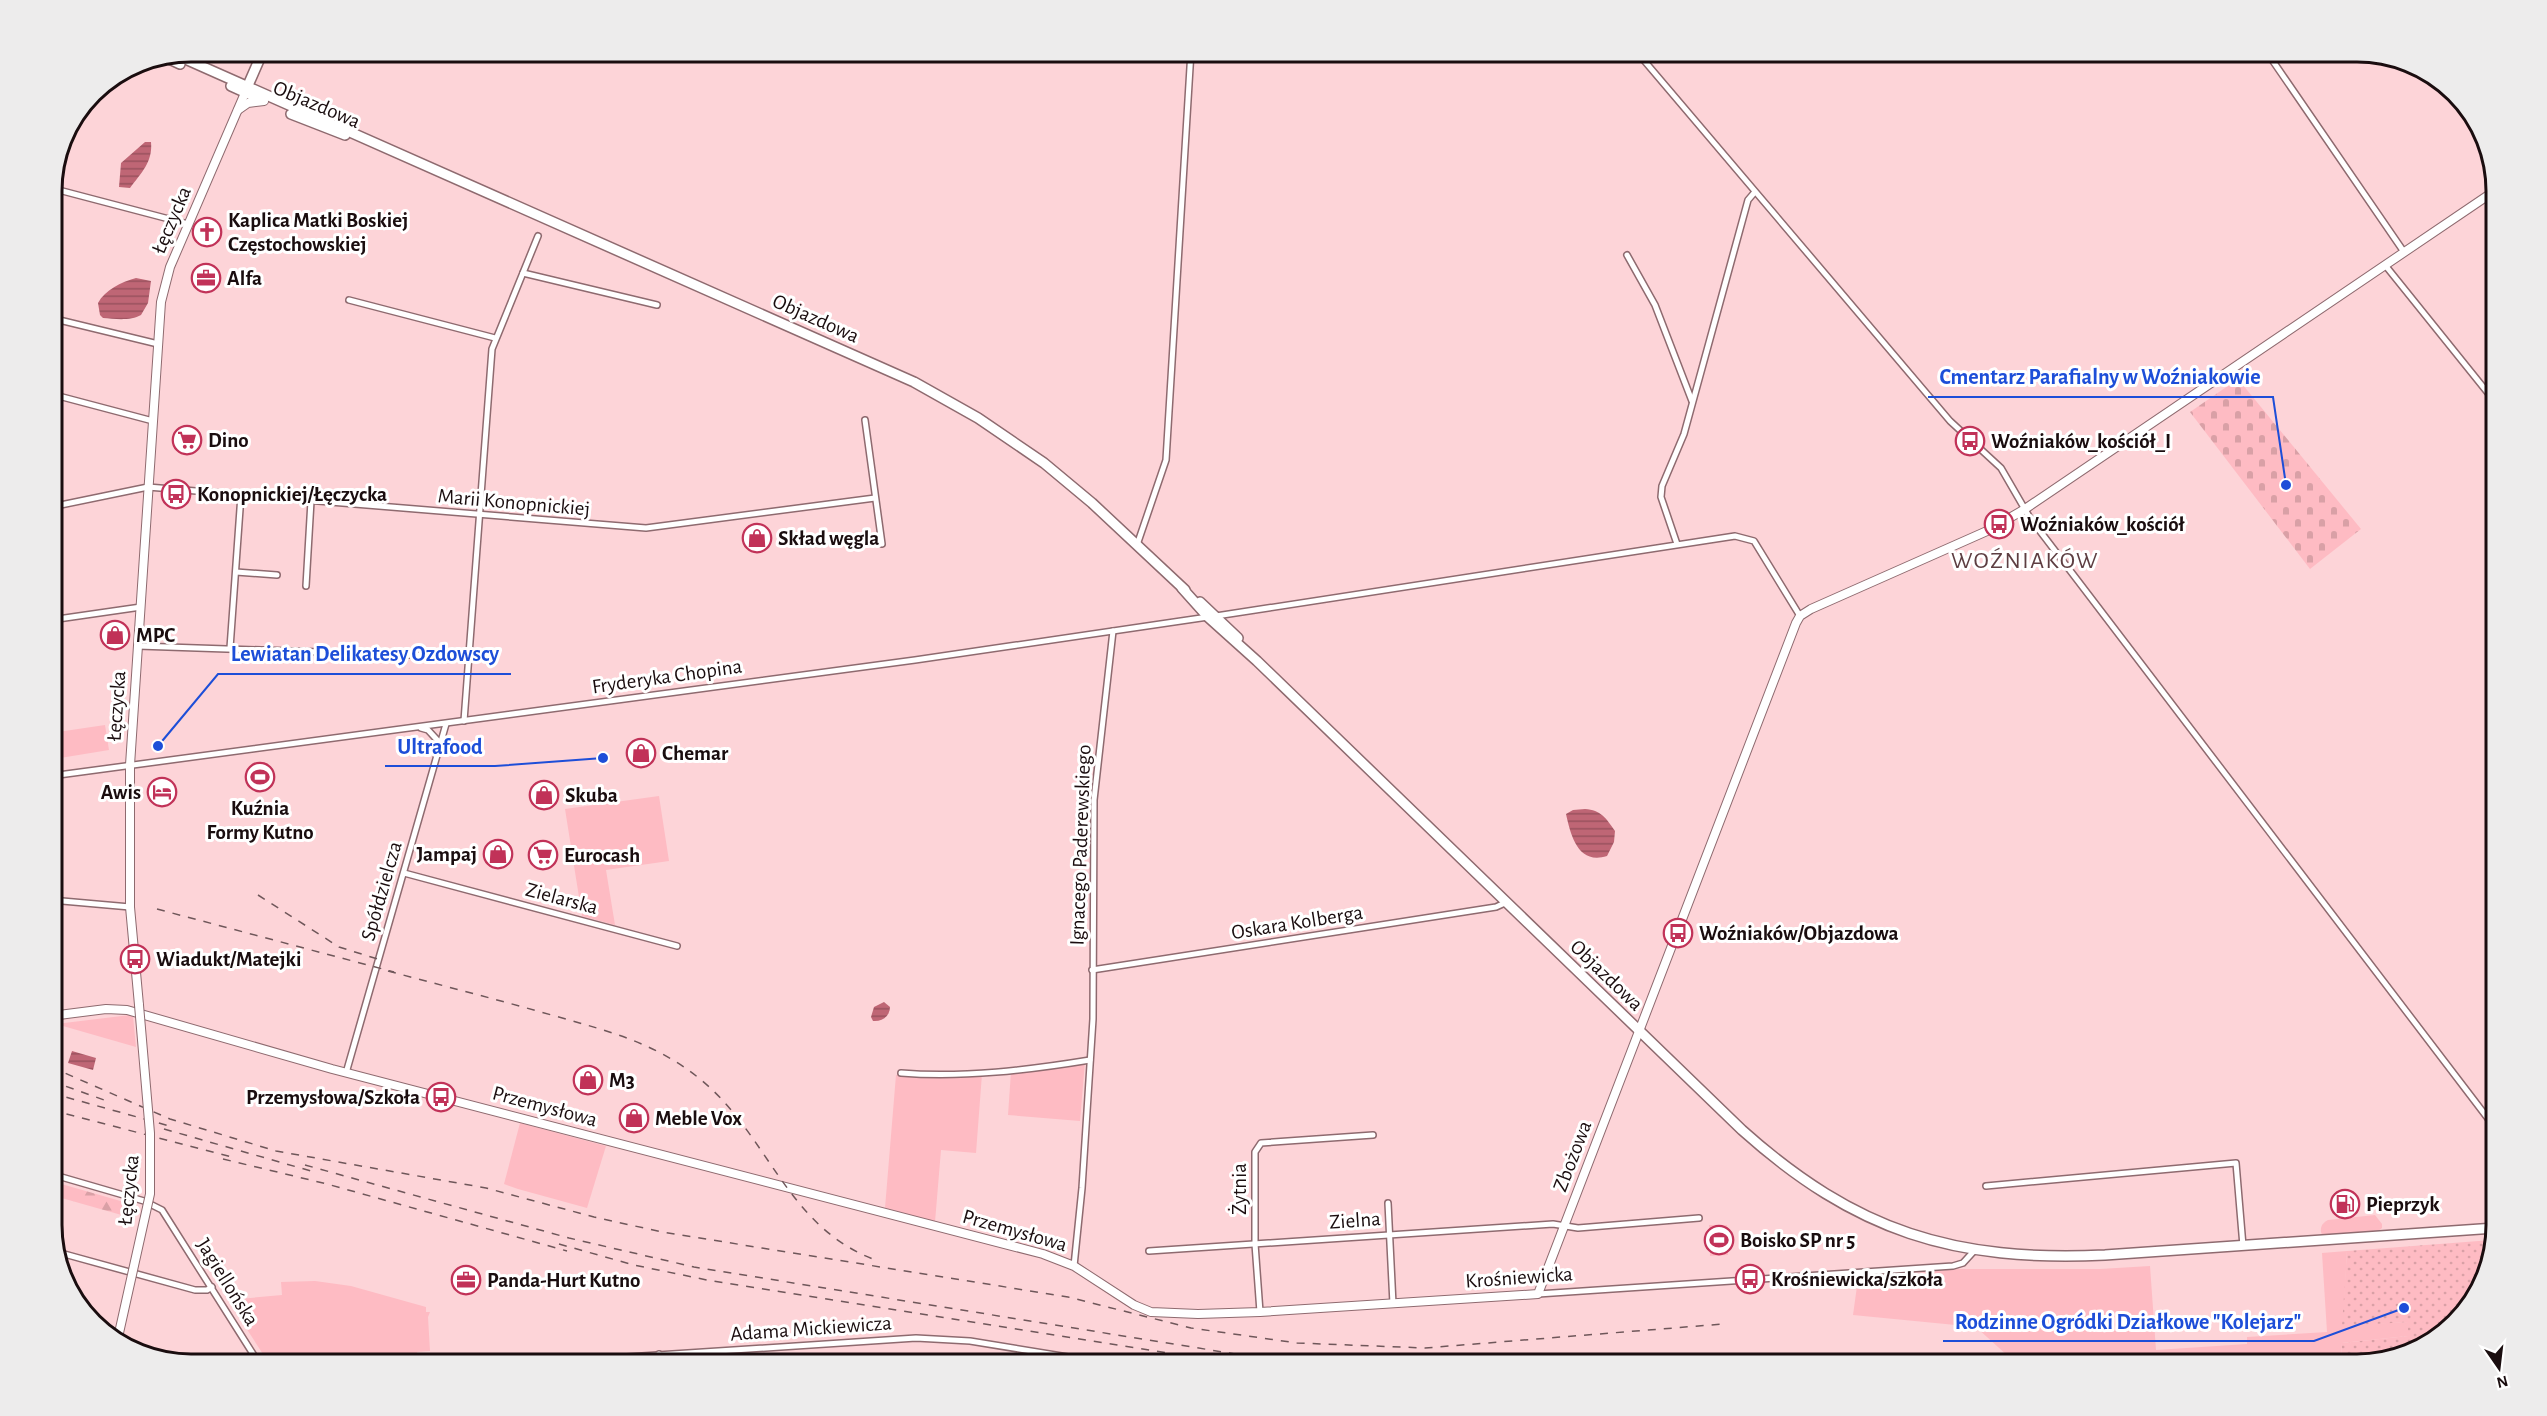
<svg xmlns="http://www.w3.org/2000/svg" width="2547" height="1416" font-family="'Alegreya Sans',sans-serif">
<defs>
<pattern id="forest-firs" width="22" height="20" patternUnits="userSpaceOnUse" patternTransform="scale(1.5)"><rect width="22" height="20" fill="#febbc3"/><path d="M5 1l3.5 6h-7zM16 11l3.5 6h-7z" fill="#d9a0a6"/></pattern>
<pattern id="cemetery-stones" width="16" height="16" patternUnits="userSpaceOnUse" patternTransform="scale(1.5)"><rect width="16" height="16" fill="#febbc3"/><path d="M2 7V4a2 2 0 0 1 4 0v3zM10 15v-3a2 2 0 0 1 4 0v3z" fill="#d9a0a6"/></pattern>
<pattern id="garden-dots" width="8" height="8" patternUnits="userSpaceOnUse" patternTransform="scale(1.5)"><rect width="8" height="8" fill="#febbc3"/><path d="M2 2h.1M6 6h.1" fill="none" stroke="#d9a0a6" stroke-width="1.8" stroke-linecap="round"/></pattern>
<pattern id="water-rules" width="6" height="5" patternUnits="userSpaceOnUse" patternTransform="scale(1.5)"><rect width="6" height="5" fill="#bf6675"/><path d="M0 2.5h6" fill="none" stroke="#9a525e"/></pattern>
</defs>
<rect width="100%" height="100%" fill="#fdd4d8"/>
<g fill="#febbc3">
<polygon points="105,725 109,750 54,759 51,733"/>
<polygon points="659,796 669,861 606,870 615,925 582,916 565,809"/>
<polygon points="130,1015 133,1016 136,1047 56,1024"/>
<polygon points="1085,1062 1080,1121 1008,1115 1011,1072"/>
<polygon points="982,1074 976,1153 941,1150 935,1222 885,1208 896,1075 927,1077"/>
<polygon points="520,1123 606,1146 587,1208 518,1189 504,1184"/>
<path d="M 2375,1215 L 2382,1224 L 2382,1228 L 2378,1231 L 2322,1235 C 2319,1228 2322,1223 2328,1220 Z"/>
<polygon points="1709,1225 1727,1225 1728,1255 1710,1256"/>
<polygon points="2347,1251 2343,1325 2408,1322 2408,1336 2342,1343 2341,1365 2067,1365 2009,1357 1976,1327 1853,1315 1858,1279 1957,1269 2100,1269 2150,1266 2156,1350 2247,1344 2247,1337 2327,1332 2322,1253"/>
<polygon points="315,1281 351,1286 426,1307 426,1312 430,1312 428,1317 430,1351 417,1352 418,1361 387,1361 385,1355 385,1357 356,1359 356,1362 334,1365 270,1365 228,1300 282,1295 281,1282"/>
</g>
<polygon fill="url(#forest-firs)" points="51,1181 124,1202 125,1216 51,1195"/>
<polygon fill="url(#cemetery-stones)" points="2238,379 2361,529 2310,569 2190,412"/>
<polygon fill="url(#garden-dots)" points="2492,1240 2477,1295 2426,1346 2357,1365 2341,1365 2342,1343 2408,1336 2408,1322 2342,1326 2347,1251"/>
<g fill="url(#water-rules)">
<path d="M 145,142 L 151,142 C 153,162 141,173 130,188 L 119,187 L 121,163 Z"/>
<path d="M 136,278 L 151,281 L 148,303 L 141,315 C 131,321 115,319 103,318 L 100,315 L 98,303 C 105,290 121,282 136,278 Z"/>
<path d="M 1585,809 C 1601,810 1606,818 1615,831 L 1614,842 L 1607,856 C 1578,865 1571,836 1566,814 L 1573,810 Z"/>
<path d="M 884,1002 L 890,1007 C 890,1016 882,1022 873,1021 L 871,1017 L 874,1007 Z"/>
<polygon points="72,1051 96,1058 93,1070 68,1063"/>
</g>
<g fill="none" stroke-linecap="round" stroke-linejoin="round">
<g stroke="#8e6a6f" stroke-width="8">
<g id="street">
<polyline points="1636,51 1950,421 2001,468 2030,518 2496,1129"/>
<polyline points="2266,51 2404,252"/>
<polyline points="51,188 188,224"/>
<polyline points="1627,255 1655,305 1692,401"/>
<polyline points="2385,265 2496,403"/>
<polyline points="523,273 657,305"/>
<polyline points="349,300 495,338"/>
<polyline points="51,318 158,344"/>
<polyline points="51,394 153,421"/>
<polyline points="865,420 882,544"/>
<polyline points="51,507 148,487 646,528 875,498"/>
<polyline points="1677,544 1661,497 1662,486 1684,434 1748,200 1754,193"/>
<polyline points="1137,545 1166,460 1191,51"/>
<polyline points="236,572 277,575"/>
<polyline points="306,586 311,501"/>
<polyline points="1216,616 1735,536 1754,541 1800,616"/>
<polyline points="51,620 141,607"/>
<polyline points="138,646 470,657"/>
<polyline points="230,648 241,495"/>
<polyline points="464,721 492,349 538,236"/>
<polyline points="421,728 428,730 440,743"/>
<polyline points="51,776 915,660 1208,617"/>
<polyline points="404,873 677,946"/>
<polyline points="51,900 130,907"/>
<polyline points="1092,970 1496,907 1507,902"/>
<polyline points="346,1073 446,724"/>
<path d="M 901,1073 C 963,1078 1029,1070 1090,1060"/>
<polyline points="51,1174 144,1201 162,1210 260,1365"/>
<polyline points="1986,1186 2236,1163 2243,1246"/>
<polyline points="1388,1203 1393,1304"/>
<polyline points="1149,1251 1553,1224 1578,1228 1699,1218"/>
<polyline points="57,1252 195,1290 207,1290 212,1287"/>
<polyline points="1074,1266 1082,1188 1093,1019 1094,800 1113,631"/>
<polyline points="1538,1294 1953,1266 1963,1263 1974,1251"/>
<polyline points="1260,1312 1255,1244 1255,1152 1261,1143 1373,1135"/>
<polyline points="659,1354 660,1365"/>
<polyline points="506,1365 916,1338 970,1341 1117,1365"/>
</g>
</g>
<g stroke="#8e6a6f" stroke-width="10">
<g id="secondary">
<polyline points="238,110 248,103 264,101"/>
<polyline points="139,1005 130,907 130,765 161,302 170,267 245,93"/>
<polyline points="51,1016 106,1009 127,1010 332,1069 1043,1254 1074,1266 1134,1305 1151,1312 1198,1314 1260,1312 1538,1294 1796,623 1800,616 1811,609 1987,531 2025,509 2496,190"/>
</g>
</g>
<g stroke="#8e6a6f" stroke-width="12">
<g id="primary">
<polyline points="174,54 914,382 978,418 1044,463 1092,503 1185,590"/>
<polyline points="163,56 180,64"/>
<polyline points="231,86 260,99"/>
<polyline points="246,90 263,51"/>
<polyline points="291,114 345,135"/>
<path d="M 1182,588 L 1208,617 L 1257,661 L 1742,1130 C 1856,1232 1954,1262 2105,1255 L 2495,1228"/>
<polyline points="1200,602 1238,638"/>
</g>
</g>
<use href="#street" stroke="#fff" stroke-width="5"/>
<use href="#secondary" stroke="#fff" stroke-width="8"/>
<use href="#primary" stroke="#fff" stroke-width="9"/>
<g stroke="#6f575a" stroke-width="1.5" stroke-dasharray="8 8" stroke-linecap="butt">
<polyline points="258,895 339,947 384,961"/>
<polyline points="157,909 394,972"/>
<path d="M 388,971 C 444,986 499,1000 555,1016 C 608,1031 656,1043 700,1079 C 770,1136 786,1228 878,1261"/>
<polyline points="51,1067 170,1119 276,1151 486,1188 594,1217 662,1232 1068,1297 1191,1328 1297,1343 1425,1348 1723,1324"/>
<polyline points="51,1081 107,1101"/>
<polyline points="51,1093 173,1127"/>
<polyline points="51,1110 232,1157"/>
<polyline points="164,1129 311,1171"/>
<polyline points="223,1159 327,1184 567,1251"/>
<polyline points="305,1165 569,1238 694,1267 1304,1365"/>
<polyline points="559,1244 634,1265 707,1280 1244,1365"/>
</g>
<g stroke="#8e6a6f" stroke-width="10" stroke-linecap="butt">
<polyline id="secondary-bridge" points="117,1342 150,1194 150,1133 139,1005"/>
</g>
<use href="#secondary-bridge" stroke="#fff" stroke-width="8"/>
</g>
<defs>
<g id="church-ring" transform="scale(1.5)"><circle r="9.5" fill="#fff" stroke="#c13258" stroke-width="1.5"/><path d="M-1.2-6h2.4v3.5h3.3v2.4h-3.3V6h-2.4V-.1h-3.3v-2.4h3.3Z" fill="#c13258"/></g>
<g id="office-ring" transform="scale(1.5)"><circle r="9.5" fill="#fff" stroke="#c13258" stroke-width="1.5"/><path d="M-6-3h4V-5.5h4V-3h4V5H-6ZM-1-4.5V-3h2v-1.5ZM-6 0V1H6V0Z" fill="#c13258"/></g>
<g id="supermarket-ring" transform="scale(1.5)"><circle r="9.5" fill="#fff" stroke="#c13258" stroke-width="1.5"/><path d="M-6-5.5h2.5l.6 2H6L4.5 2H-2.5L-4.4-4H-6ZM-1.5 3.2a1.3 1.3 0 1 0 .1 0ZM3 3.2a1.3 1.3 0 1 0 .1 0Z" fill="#c13258"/></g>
<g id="bus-ring" transform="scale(1.5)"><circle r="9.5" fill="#fff" stroke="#c13258" stroke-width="1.5"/><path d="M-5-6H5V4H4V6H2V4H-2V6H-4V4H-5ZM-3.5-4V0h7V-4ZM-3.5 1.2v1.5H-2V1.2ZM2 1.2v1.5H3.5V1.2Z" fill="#c13258"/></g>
<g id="shop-ring" transform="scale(1.5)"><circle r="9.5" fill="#fff" stroke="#c13258" stroke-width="1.5"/><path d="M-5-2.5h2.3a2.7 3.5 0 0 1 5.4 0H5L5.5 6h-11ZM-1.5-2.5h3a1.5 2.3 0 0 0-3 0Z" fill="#c13258"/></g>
<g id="stadium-ring" transform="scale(1.5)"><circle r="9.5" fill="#fff" stroke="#c13258" stroke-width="1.5"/><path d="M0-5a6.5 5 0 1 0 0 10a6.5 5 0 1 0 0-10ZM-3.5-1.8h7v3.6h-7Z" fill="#c13258"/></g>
<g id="hotel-ring" transform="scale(1.5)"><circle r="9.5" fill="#fff" stroke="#c13258" stroke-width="1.5"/><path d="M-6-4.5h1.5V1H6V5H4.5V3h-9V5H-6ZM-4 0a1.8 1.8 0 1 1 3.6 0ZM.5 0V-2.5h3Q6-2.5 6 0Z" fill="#c13258"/></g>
<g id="fuel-ring" transform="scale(1.5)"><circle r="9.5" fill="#fff" stroke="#c13258" stroke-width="1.5"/><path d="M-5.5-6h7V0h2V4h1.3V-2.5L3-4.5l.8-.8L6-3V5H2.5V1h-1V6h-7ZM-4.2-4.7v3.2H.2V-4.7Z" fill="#c13258"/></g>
</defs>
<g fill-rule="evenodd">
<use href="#church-ring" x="207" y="232"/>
<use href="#office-ring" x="206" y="278"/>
<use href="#supermarket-ring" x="187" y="440"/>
<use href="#bus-ring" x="1970" y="441"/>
<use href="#bus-ring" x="176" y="494"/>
<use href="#bus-ring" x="1999" y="524"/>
<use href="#shop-ring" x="757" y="538"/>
<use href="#shop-ring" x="115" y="635"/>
<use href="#shop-ring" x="641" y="753"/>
<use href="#stadium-ring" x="260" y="777"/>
<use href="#hotel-ring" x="162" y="792"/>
<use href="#shop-ring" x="544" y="795"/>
<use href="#shop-ring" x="498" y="854"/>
<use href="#supermarket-ring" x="543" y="855"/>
<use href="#bus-ring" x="1678" y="933"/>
<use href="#bus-ring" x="135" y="959"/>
<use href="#shop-ring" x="588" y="1080"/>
<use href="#bus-ring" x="441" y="1097"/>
<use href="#shop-ring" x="634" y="1118"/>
<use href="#fuel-ring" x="2345" y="1204"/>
<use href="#stadium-ring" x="1719" y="1240"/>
<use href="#bus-ring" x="1750" y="1279"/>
<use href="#office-ring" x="466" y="1280"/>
</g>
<g text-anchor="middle" stroke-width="6" stroke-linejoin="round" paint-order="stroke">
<g font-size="21" fill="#1a0d0f" stroke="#fff">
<text transform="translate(317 104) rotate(23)" y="7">Objazdowa</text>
<text transform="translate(171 220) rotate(-67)" y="7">Łęczycka</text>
<text transform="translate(816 318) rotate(24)" y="7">Objazdowa</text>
<text transform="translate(514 502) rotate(5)" y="7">Marii Konopnickiej</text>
<text transform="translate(667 676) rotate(-8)" y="7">Fryderyka Chopina</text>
<text transform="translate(116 706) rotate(-86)" y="7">Łęczycka</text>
<text transform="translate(1080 845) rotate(-88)" y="7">Ignacego Paderewskiego</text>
<text transform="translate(381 891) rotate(-74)" y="7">Spółdzielcza</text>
<text transform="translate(562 898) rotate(15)" y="7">Zielarska</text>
<text transform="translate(1297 922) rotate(-9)" y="7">Oskara Kolberga</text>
<text transform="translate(1607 975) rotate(44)" y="7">Objazdowa</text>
<text transform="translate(545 1106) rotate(15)" y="7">Przemysłowa</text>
<text transform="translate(1572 1156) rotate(-69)" y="7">Zbożowa</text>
<text transform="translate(1239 1189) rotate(-90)" y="7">Żytnia</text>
<text transform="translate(128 1190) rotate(-84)" y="7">Łęczycka</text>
<text transform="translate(1355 1220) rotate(-4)" y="7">Zielna</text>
<text transform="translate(1015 1230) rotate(16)" y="7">Przemysłowa</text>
<text transform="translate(1519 1277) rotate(-4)" y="7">Krośniewicka</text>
<text transform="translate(228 1282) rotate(58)" y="7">Jagiellońska</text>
<text transform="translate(811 1328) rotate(-4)" y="7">Adama Mickiewicza</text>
</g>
<g font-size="21" font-weight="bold" fill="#1a0d0f" stroke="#fff" text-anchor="start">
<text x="228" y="227">Kaplica Matki Boskiej<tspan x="228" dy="24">Częstochowskiej</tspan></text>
<text x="227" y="285">Alfa</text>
<text x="208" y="447">Dino</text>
<text x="1991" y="448">Woźniaków_kościół_I</text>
<text x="197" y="501">Konopnickiej/Łęczycka</text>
<text x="2020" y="531">Woźniaków_kościół</text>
<text x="778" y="545">Skład węgla</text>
<text x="136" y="642">MPC</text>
<text x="662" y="760">Chemar</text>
<text x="141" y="799" text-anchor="end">Awis</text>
<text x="565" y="802">Skuba</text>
<text x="260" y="815" text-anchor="middle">Kuźnia<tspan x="260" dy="24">Formy Kutno</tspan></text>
<text x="477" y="861" text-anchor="end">Jampaj</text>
<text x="564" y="862">Eurocash</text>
<text x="1699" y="940">Woźniaków/Objazdowa</text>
<text x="156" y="966">Wiadukt/Matejki</text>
<text x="609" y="1087">M3</text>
<text x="420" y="1104" text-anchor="end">Przemysłowa/Szkoła</text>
<text x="655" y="1125">Meble Vox</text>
<text x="2366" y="1211">Pieprzyk</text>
<text x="1740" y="1247">Boisko SP nr 5</text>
<text x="1771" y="1286">Krośniewicka/szkoła</text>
<text x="487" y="1287">Panda-Hurt Kutno</text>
</g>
<g font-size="24" letter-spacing="1.5" fill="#5e3e42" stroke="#fff">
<text x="2025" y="568">WOŹNIAKÓW</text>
</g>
</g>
<path d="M0 0H2547V1416H0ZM191 62H2357A129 129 0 0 1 2486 191V1225A129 129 0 0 1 2357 1354H191A129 129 0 0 1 62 1225V191A129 129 0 0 1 191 62Z" fill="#edecec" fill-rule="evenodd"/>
<path fill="none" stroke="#1a0d0f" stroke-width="3" d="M191 62H2357A129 129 0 0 1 2486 191V1225A129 129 0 0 1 2357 1354H191A129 129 0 0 1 62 1225V191A129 129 0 0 1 191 62Z"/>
<path fill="none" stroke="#1d4ed8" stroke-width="2" d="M2286 485L2273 397H1928M158 746L218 674H511M603 758L495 766H385M2404 1308L2314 1341H1943"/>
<g fill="#1d4ed8" stroke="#fff" stroke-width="2">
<circle cx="2286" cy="485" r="6"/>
<circle cx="158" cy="746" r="6"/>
<circle cx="603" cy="758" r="6"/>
<circle cx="2404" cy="1308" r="6"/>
</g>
<g font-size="22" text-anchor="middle" font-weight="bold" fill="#1d4ed8" stroke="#fff" stroke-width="6" stroke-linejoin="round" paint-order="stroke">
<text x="2100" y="384">Cmentarz Parafialny w Woźniakowie</text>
<text x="365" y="661">Lewiatan Delikatesy Ozdowscy</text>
<text x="440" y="754">Ultrafood</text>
<text x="2128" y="1329">Rodzinne Ogródki Działkowe "Kolejarz"</text>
</g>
<g transform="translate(2499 1368) rotate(166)" stroke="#ffffff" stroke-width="4.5" paint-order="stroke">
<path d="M0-4.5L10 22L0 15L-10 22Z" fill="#1a0d0f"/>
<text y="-9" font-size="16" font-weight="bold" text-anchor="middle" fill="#1a0d0f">N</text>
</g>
</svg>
